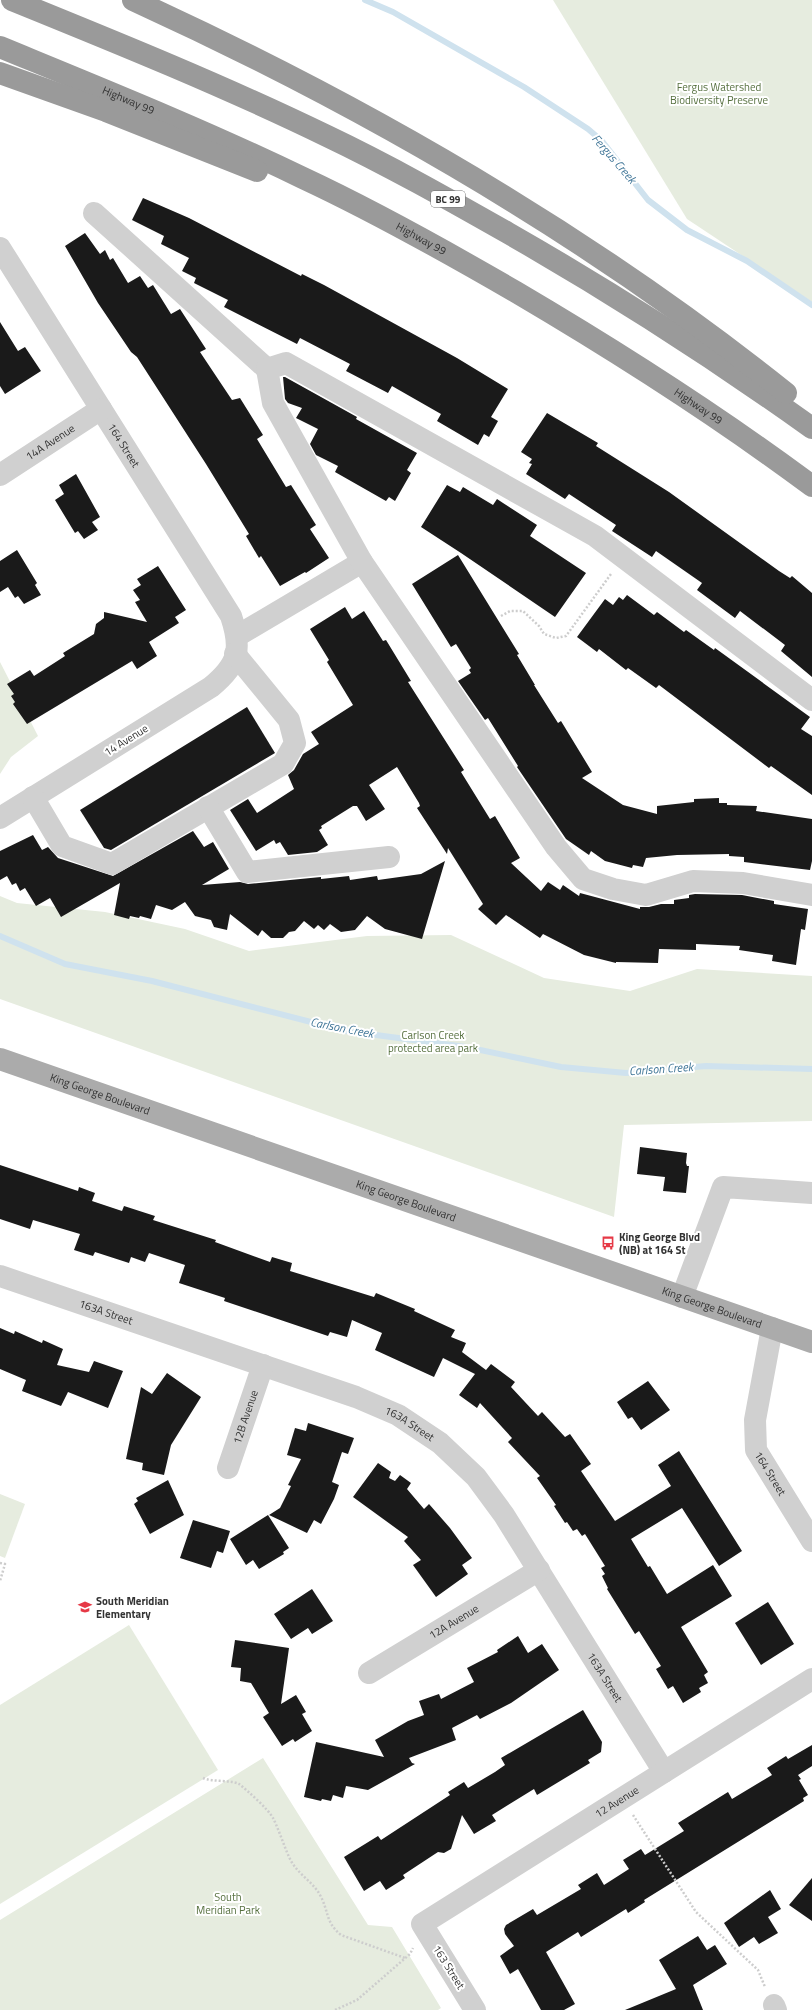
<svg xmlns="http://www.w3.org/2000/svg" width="812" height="2010" font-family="'Titillium Web',sans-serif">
<rect width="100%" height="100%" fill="#fff"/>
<g fill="#e6ecdf">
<polygon points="553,0 812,0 812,302 687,219"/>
<polygon points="0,662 38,736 11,757 0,774"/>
<polygon points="0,896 17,903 105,912 185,929 249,951 367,936 451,935 544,978 630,991 697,969 812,976 812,1121 624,1125 614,1217 0,999"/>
<polygon points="0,1494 25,1504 5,1558 0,1556"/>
<polygon points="129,1625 218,1770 0,1904 0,1705"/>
<polygon points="263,1758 368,1925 392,1927 441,2008 438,2010 0,2010 0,1920"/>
</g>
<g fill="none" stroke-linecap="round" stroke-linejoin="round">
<g stroke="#cfe2ee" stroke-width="6">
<polyline points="365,0 393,12 524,87 588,129 602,141 648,200 687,230 747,261 812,305"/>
<polyline points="0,936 65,964 152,981 346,1031 466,1047 561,1067 626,1073 706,1066 812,1069"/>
</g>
</g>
<g fill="#1a1a1a">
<polygon points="143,198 189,218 301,276 302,274 324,285 457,358 508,389 491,417 498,421 489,437 484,434 478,445 437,421 441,414 392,386 388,393 346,371 350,364 300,338 297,344 224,307 228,300 194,283 196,278 182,271 189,258 161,244 164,236 132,220"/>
<polygon points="85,233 100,254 105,250 110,260 113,258 128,283 140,276 148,288 153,285 171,314 180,309 206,349 200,352 232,400 240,398 263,435 257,439 286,487 291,485 316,525 310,529 329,558 306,573 305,572 280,586 261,556 259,558 246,536 249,534 206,464 137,357 131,352 98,303 65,246"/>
<polygon points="0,322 18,351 25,347 41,371 5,394 0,386"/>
<polygon points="283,377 285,377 357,417 356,419 417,453 407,470 411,473 395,501 389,497 386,501 335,472 338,466 316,455 310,444 318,429 296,418 302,408 288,403 285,399"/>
<polygon points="547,413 598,443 596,446 669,492 779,571 790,578 792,576 812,593 812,677 781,651 785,645 740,611 735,618 697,590 702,583 656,551 652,557 612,531 616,525 569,494 565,499 526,474 532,464 529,463 532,459 521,452"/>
<polygon points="76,474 100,517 92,522 98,530 84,539 78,531 75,533 55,500 64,494 59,485"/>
<polygon points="447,485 460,492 463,487 493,505 497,499 503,503 537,525 530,536 586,573 555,617 461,553 421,527"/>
<polygon points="17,550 37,583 35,585 41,595 24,604 18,596 15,598 8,587 0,592 0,561"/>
<polygon points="458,555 519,654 517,655 535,685 534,685 558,723 561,721 592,772 582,778 623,805 657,814 657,806 694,802 694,799 719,798 719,803 727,803 727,805 757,806 756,811 812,819 812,861 810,870 744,862 744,857 729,856 729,854 677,855 646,858 643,867 633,865 632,868 605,861 591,851 589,855 566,839 517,767 518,766 488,718 485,720 458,681 471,673 469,670 471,668 456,644 451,647 412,584"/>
<polygon points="158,566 186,610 175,617 179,623 149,642 157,656 137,669 132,661 27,724 13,704 15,702 11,696 14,694 7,684 30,670 34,676 62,658 65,656 63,653 94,634 96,624 104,618 104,612 147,622 135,602 140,600 133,590 141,585 137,579"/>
<polygon points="627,595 654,615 657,612 684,632 686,630 714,650 715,648 810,717 801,729 812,736 812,795 771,766 769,768 659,685 656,688 628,668 626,670 599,649 597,652 577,637 605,599 613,605 619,597 623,600"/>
<polygon points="345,607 352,619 364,611 383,641 386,640 411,681 408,682 464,770 461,772 490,819 495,816 520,858 511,863 541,891 548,882 560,890 563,885 579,896 580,893 640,909 640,907 649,907 661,904 674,904 674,900 689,898 689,895 695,894 742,895 774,901 774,904 808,909 805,930 801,929 796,965 772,961 773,955 739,950 740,946 696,944 696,950 659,949 658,963 616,962 616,963 584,955 543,934 540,938 506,915 496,925 478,909 483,904 448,848 447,854 417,808 420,806 419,803 397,767 369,785 385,809 366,821 357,806 353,806 321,826 322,828 319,830 328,845 317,852 288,855 280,842 276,844 274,840 256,851 230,810 248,799 257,813 294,789 288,775 294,770 303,754 319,744 311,732 353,705 327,662 329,660 310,629"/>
<polygon points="247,707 275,753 111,850 104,848 80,810"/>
<polygon points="193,831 204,847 213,842 229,869 202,885 240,882 248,884 321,877 321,879 349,876 350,880 377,876 378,880 421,874 445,861 422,939 385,929 367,916 355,930 341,932 330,924 324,930 318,925 314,929 304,921 295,931 289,932 283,938 271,938 262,930 258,936 230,914 227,930 214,927 211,920 195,916 185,902 172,910 156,905 151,919 140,916 139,918 130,916 129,919 114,915 120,883 61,917 50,898 36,906 25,888 20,891 16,883 12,885 7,876 0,880 0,851 33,835 42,850 48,847 58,858 113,876"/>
<polygon points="640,1147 687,1153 686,1163 687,1166 689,1166 686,1193 663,1191 665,1177 637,1174"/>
<polygon points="0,1165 78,1191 79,1187 95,1193 92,1201 122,1211 124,1206 155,1216 153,1220 216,1240 215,1242 270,1262 272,1257 292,1263 290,1271 374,1297 376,1293 415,1309 414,1311 455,1330 451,1337 466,1343 462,1352 486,1370 491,1364 515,1382 511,1387 538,1416 542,1412 565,1437 570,1434 591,1464 581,1471 615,1521 671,1486 658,1465 679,1451 742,1551 719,1566 682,1508 631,1539 648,1567 650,1566 667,1594 713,1565 732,1596 681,1627 708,1672 704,1675 708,1683 699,1688 701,1692 683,1703 673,1686 668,1689 656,1669 661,1666 639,1631 635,1634 607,1589 608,1588 602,1576 605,1574 601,1568 605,1566 585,1534 582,1536 577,1529 573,1531 567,1522 565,1523 554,1506 556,1505 537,1478 540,1476 508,1442 512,1438 480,1403 477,1408 459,1395 475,1374 443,1358 434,1377 375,1350 382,1333 352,1320 347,1337 330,1332 328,1336 224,1301 225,1298 179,1283 185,1265 149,1253 145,1262 131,1257 129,1263 95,1252 93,1256 74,1250 80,1234 33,1220 30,1229 0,1219"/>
<polygon points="0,1328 14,1334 15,1331 42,1343 43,1340 63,1349 57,1365 89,1372 94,1361 123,1371 108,1408 68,1392 61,1406 22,1391 26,1380 0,1369"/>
<polygon points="167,1373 201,1397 171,1445 164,1475 142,1470 143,1463 126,1459 141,1387 152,1394"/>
<polygon points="648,1381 670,1410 641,1430 632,1417 628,1419 617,1402"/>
<polygon points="308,1423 354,1438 348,1454 342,1452 332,1482 339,1485 334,1499 321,1524 314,1520 307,1533 269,1515 280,1508 291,1486 288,1485 301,1459 287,1455 295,1428 306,1431"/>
<polygon points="378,1463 391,1472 389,1478 395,1481 400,1475 411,1483 407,1489 424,1509 429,1504 450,1528 472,1558 462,1565 468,1574 436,1597 413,1565 421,1560 404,1541 408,1537 353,1497"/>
<polygon points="168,1480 184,1515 150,1534 134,1504 138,1501 136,1498"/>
<polygon points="268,1515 289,1548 283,1552 284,1554 259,1569 253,1560 246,1565 230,1539"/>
<polygon points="193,1520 230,1531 223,1553 217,1551 211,1568 180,1558"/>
<polygon points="312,1589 333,1621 312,1634 308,1628 291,1639 274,1614"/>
<polygon points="768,1602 794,1644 761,1665 735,1623"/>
<polygon points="518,1636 528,1653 542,1644 559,1670 511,1703 480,1719 477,1715 452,1728 456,1740 409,1758 412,1763 415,1764 368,1790 346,1786 343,1798 333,1795 331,1801 322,1799 321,1801 304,1797 316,1742 384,1757 375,1740 408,1721 424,1715 419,1701 439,1694 441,1699 474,1682 467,1668 498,1652 497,1650"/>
<polygon points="235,1640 289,1648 281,1704 296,1695 306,1712 302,1714 312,1731 295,1742 293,1739 282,1746 263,1717 269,1713 251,1683 240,1681 241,1668 231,1667"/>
<polygon points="583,1710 602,1742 601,1752 588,1760 590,1763 537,1795 534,1789 492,1815 496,1821 474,1834 462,1815 451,1849 444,1853 438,1852 403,1875 405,1878 386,1890 380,1881 364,1891 344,1857 378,1836 381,1840 450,1795 448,1792 464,1782 468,1788 495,1772 505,1765 501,1758"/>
<polygon points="812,1745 812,1766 798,1775 801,1779 799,1780 808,1795 803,1798 804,1801 644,1900 645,1902 628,1913 626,1909 581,1937 578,1932 546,1952 575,2004 564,2010 541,2010 518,1969 510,1974 500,1956 514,1946 505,1934 504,1929 506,1925 533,1909 537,1915 581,1889 578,1885 597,1873 604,1885 629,1869 623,1860 641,1849 645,1855 684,1831 678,1823 728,1792 732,1799 772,1775 767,1768 786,1756 788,1759"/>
<polygon points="812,1878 812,1921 789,1905"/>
<polygon points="770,1890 781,1909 768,1917 778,1933 759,1944 754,1937 739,1947 724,1923"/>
<polygon points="698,1936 707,1950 715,1945 727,1964 693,1985 703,2010 625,2010 676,1989 659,1960"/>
</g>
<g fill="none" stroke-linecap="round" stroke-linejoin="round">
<g stroke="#cdcdcd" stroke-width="2.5" stroke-dasharray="2 2" stroke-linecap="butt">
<polyline points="501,616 510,611 523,611 539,626 544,634 556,638 566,636 611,574"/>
<polyline points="0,1563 5,1564 0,1581"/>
<path d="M 203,1778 C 212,1782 232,1780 239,1784 C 247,1790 269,1810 273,1818 C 280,1832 284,1847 291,1861 C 299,1875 313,1882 320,1895 C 329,1911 325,1922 341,1935 L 405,1958"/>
<polyline points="633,1815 696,1912 758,1970 765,1987"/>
<polyline points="335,2010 357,2000 410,1954 413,1948"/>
</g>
<g stroke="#d0d0d0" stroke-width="22">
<polyline points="94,213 267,369"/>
<path id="s1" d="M 0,248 L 231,616 C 242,649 239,664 211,687 L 0,818"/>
<path id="s2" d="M 0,475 L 101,409"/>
<polyline points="237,636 362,562"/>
<polyline points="812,700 595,536 286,363 267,369 273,403 362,562 556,847 583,879 613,889 646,895 693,881 743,883 812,895"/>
<polyline points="33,797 62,846 112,864 283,764 295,743 289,720 235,654"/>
<polyline points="208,807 247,872 389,857"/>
<path id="s3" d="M 0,1276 L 356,1397 L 398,1415 L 440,1443 L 476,1477 L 504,1515 L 664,1772"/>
<polyline points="682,1297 723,1187 812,1193"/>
<path id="s4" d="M 772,1328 L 755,1420 L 756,1450 L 812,1541"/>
<path id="s5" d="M 228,1468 L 263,1365"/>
<path id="s6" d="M 369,1673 L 539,1570"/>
<polyline points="774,2005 776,2010"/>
<path id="s7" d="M 475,2010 L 422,1924 L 812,1679"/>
</g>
<path stroke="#ababab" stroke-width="22" id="s8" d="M 0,1059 L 812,1342"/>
<g stroke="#9a9a9a" stroke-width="22">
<path d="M 12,0 C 118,43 224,86 327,136 C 388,165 448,199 508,233 C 613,293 714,358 812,428"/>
<path d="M 133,0 C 363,105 588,235 786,393"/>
<path id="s9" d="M 0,47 C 102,89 204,130 303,178 C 376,212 447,252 516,292 C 618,352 718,416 812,486"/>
<polyline points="0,73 106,111 257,171"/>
</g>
</g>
<defs>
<g id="bus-bare" transform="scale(1.08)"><path d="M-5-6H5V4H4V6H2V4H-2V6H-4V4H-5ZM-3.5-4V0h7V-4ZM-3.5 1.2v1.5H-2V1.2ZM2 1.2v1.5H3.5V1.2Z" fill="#e63946" stroke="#fff" stroke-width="2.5" paint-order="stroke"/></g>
<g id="school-bare" transform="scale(1.08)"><path d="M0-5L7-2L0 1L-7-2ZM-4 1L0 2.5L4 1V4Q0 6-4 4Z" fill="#e63946" stroke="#fff" stroke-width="2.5" paint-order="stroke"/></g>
</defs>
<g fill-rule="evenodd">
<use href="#bus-bare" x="608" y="1243"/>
<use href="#school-bare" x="85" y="1607"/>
</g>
<g text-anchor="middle" stroke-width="4" stroke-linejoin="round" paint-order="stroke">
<rect fill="#fff" stroke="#707070" stroke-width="1" x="431" y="191" width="34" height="16" rx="3"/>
<g font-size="10" font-weight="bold" fill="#333">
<text x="448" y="203">BC 99</text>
</g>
<g font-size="11" fill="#56703f" stroke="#fff">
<text x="719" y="91">Fergus Watershed<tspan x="719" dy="13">Biodiversity Preserve</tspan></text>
<text x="433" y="1039">Carlson Creek<tspan x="433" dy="13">protected area park</tspan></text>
<text x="228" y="1901">South<tspan x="228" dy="13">Meridian Park</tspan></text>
</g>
<g font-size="11" fill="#333" stroke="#fff">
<text dy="4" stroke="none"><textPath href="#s9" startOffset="139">Highway 99</textPath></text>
<text dy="4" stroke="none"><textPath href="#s9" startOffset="463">Highway 99</textPath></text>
<text dy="4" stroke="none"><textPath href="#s9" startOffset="787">Highway 99</textPath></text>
<text dy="4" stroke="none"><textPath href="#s2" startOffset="60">14A Avenue</textPath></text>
<text dy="4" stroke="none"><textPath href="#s1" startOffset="233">164 Street</textPath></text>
<text transform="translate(126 740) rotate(-32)" y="4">14 Avenue</text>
<text dy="4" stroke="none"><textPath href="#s8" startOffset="106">King George Boulevard</textPath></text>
<text dy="4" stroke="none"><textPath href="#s8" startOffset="430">King George Boulevard</textPath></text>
<text dy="4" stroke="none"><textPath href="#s8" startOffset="754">King George Boulevard</textPath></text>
<text dy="4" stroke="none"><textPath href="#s3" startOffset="112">163A Street</textPath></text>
<text dy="4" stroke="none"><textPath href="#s5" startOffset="54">12B Avenue</textPath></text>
<text dy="4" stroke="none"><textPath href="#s3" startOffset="436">163A Street</textPath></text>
<text dy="4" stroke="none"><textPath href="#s4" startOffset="151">164 Street</textPath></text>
<text dy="4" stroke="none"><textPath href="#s6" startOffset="99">12A Avenue</textPath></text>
<text dy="4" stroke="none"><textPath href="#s3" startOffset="760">163A Street</textPath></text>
<text dy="4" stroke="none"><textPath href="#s7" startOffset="331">12 Avenue</textPath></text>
<text transform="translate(449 1967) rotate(58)" y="4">163 Street</text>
</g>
<g font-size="11" font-weight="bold" fill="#333" stroke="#fff" text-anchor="start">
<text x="619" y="1241">King George Blvd<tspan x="619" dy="13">(NB) at 164 St</tspan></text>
<text x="96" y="1605">South Meridian<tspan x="96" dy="13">Elementary</tspan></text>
</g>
<g font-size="12" font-style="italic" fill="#3f7597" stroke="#fff">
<text transform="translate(614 159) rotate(49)" y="4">Fergus Creek</text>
<text transform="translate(342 1028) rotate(11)" y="4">Carlson Creek</text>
<text transform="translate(661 1069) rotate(-4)" y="4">Carlson Creek</text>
</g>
</g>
</svg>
